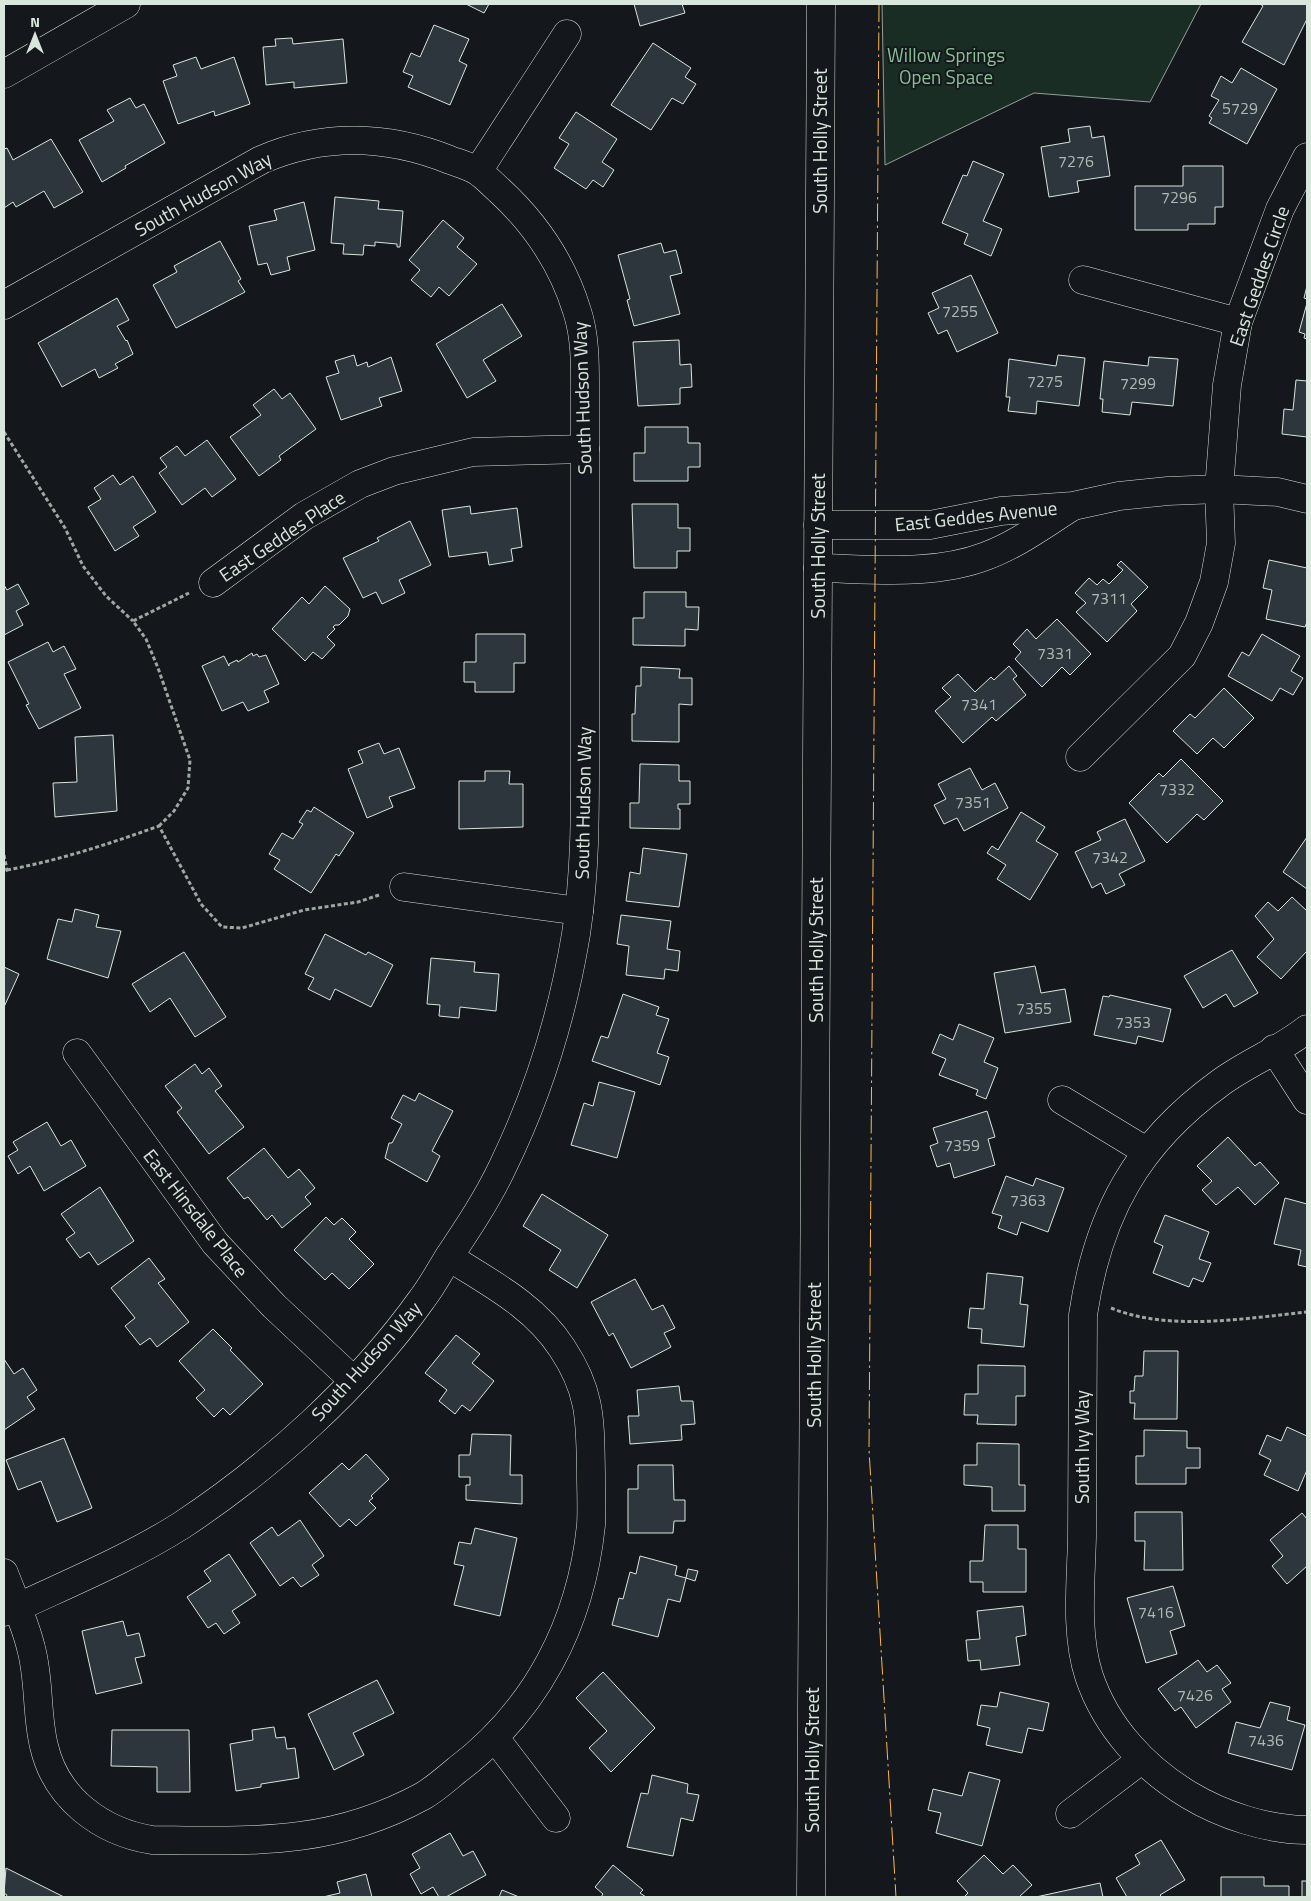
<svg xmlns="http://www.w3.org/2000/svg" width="1311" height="1901" font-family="'Titillium Web',sans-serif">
<rect width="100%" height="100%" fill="#14181c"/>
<polygon fill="#1a2d24" stroke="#939e99" points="882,4 1201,4 1150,102 1034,93 885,165"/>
<g fill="#2c363c" stroke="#d8e6dc">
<polygon points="466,4 489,4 484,13"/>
<polygon points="634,4 682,4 685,13 640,26"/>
<polygon points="1260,4 1307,4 1307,19 1284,65 1242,42 1263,6"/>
<polygon points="434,25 469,39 459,61 467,65 450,105 408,87 413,76 403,72 411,53 420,57"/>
<polygon points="292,38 293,44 343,39 347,83 294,88 294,82 266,85 263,47 276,46 275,39"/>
<polygon points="653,43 691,68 685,77 696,84 683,104 672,98 651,130 611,105"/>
<polygon points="196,57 201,69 234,57 250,104 215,116 214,111 178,124 163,81 177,76 173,65"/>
<polygon points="1241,68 1277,89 1247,144 1209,123 1212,118 1209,116 1219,100 1211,96 1221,76 1232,83"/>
<polygon points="130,98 136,108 144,104 165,143 125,166 126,168 102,182 79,140 114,121 107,110"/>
<polygon points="576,112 617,139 602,162 614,170 603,187 593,180 586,189 554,168 569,144 559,138"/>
<polygon points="1090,126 1092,138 1104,136 1110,176 1077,181 1079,192 1049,197 1041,147 1070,142 1068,129"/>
<polygon points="51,139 83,192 54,208 44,191 16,207 13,202 4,208 4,149 7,148 13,160"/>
<polygon points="973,161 1004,174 983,221 1002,229 991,256 964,244 968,234 942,223 963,175 967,176"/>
<polygon points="1183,166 1223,166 1223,207 1215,207 1215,224 1188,224 1188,230 1135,230 1135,186 1183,186"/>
<polygon points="335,197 379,201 378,209 403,211 400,247 397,247 397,244 375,242 375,246 364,245 363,255 343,254 344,244 331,243"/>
<polygon points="304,202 315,250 287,257 290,270 271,275 267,263 258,265 249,226 277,220 274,210"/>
<polygon points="443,220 464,238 457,247 477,264 449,296 439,287 431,297 411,280 420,270 409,260"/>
<polygon points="220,241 241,279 238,281 245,292 176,328 153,285 177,272 174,266"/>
<polygon points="661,243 664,253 676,250 682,273 670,276 680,314 634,326 627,300 630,299 618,255"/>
<polygon points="971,275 998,333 957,352 947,330 938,334 928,313 939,308 932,293"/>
<polygon points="1307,286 1307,299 1304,298"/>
<polygon points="117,298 129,320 117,326 126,341 127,340 133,354 115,364 118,368 99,378 95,369 62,387 38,343"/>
<polygon points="1307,303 1307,339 1304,338 1305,334 1299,332"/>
<polygon points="502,304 522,336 483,360 496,381 467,398 436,344"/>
<polygon points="679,340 680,365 691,364 692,387 680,388 680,404 638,406 633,342"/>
<polygon points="354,355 357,366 367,362 368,367 391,357 402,391 379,398 382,406 341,420 326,377 339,373 335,361"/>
<polygon points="1058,355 1085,358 1079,406 1037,401 1036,414 1008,411 1010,397 1006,397 1009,359 1056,366"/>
<polygon points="1149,357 1178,359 1173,406 1132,402 1130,415 1102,412 1103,399 1100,399 1104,361 1148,366"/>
<polygon points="1296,380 1307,381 1307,437 1282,434 1284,409 1293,410"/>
<polygon points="274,389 282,399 290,393 316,429 279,456 281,460 259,476 230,437 261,415 253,405"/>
<polygon points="645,427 688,427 688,443 700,443 700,467 688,467 688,481 634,481 634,453 645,453"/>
<polygon points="207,440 236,479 212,497 205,488 182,505 159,473 167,467 160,458 177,446 185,456"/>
<polygon points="113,475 120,485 133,476 156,512 133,527 139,536 115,551 88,507 101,499 94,488"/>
<polygon points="632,504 678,504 678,528 690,528 690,551 677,551 677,568 634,568"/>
<polygon points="470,506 471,514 517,508 522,547 511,549 513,561 489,565 487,552 449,557 442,510"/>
<polygon points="410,521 431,565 399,580 405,593 382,604 376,592 363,598 343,558 379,541 377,538"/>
<polygon points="1269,560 1307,568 1307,622 1305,627 1266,619 1272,590 1263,588"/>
<polygon points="1121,561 1148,587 1131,604 1137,611 1107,642 1076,612 1086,603 1075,593 1089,578 1097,585 1103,579 1109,584 1123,570 1117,565"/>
<polygon points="18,584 29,604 16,611 23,625 4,635 4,585 7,590"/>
<polygon points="325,586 350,609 348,616 339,625 335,625 333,627 335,629 327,637 335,645 322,659 313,652 305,661 272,629 302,597 309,604"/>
<polygon points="644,592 686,592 686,607 699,607 698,630 685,629 685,646 633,645 633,618 644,618"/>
<polygon points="1057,619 1091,654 1070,675 1062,667 1042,687 1015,659 1021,652 1013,644 1027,629 1036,639"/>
<polygon points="476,634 525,634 525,663 514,663 514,692 475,692 475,682 464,682 464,662 476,662"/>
<polygon points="1262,634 1300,656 1291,671 1303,678 1293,695 1280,688 1272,701 1228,676 1242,652 1249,656"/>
<polygon points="48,642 53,652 64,646 76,669 64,674 81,708 39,729 26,705 29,704 8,662"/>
<polygon points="252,653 253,656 257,654 259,657 266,655 279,684 264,691 269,702 248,711 243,702 222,711 202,666 224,656 229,666 229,664 237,660 238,662"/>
<polygon points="1009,666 1017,676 1013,679 1026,695 996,721 992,717 963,743 935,711 951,697 942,688 958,674 975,692 991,677 994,680"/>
<polygon points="641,667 680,669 679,678 692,678 692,705 679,704 679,742 632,741 632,714 635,714 636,686 641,686"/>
<polygon points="1224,688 1254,718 1224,748 1213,738 1197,754 1173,731 1190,714 1195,718"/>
<polygon points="113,735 117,811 55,817 53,783 77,782 75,737"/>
<polygon points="379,743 384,754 399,748 415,788 389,797 393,807 367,818 348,769 363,763 358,751"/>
<polygon points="1181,759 1223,801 1204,820 1197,814 1167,843 1129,803 1159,773 1163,777"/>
<polygon points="640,764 679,765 679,781 690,781 690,804 678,804 678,809 680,809 680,829 630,828 630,803 639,803"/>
<polygon points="970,768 982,790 995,783 1008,808 964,831 957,818 944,824 934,805 946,799 938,784"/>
<polygon points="485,771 510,771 509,784 523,784 523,827 459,829 459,781 485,781"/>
<polygon points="314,807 354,833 339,856 336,854 311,893 274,869 280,860 269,854 282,833 293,839 303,824 299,822 307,810 311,812"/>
<polygon points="1021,812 1045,827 1036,841 1058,854 1030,900 997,879 1006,865 987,853 992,846 998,850"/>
<polygon points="1125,819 1145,861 1119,874 1125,885 1106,894 1101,883 1092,888 1075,852 1101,840 1097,832"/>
<polygon points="1307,837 1307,889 1283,872"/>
<polygon points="643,848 687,854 679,907 626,901 630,872 640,874"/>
<polygon points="1292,897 1307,911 1307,951 1281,979 1257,957 1274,939 1255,916 1268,902 1278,911"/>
<polygon points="75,909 99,915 96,927 121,931 108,978 47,959 58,919 72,922"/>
<polygon points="621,915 671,921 667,949 680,951 678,971 665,969 664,979 626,975 629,946 617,944"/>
<polygon points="325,934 366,955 368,952 393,965 371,1007 335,989 330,1000 308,989 314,978 305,974"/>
<polygon points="1232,950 1258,993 1234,1007 1226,994 1203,1008 1184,976"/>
<polygon points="184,952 226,1017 195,1037 170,998 150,1012 132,984"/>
<polygon points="431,958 475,962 474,972 499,974 496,1011 460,1007 459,1018 439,1016 440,1005 427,1004"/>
<polygon points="1035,966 1041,993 1065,989 1071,1022 1005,1033 994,973"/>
<polygon points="4,967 19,974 4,1007"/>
<polygon points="623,994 659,1007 656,1015 669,1019 657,1053 669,1057 660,1085 592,1061 601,1036 608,1038"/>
<polygon points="1110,995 1171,1009 1163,1042 1138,1036 1136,1044 1094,1035 1103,996 1109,997"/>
<polygon points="959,1024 994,1038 984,1062 998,1068 986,1099 976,1095 978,1090 939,1075 946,1059 932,1053 940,1034 953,1040"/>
<polygon points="195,1064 202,1074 209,1068 222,1086 215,1091 244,1127 209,1154 177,1112 182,1108 165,1086"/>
<polygon points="599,1082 635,1092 617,1158 571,1145 584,1103 593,1106"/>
<polygon points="419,1093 453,1111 432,1151 440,1156 427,1182 385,1158 389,1143 392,1143 402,1124 391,1118 403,1095 415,1101"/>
<polygon points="987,1111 995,1137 988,1139 995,1165 954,1178 950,1163 937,1167 930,1146 938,1143 933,1128"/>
<polygon points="47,1122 61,1146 71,1140 86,1166 44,1191 30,1166 18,1174 8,1156 18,1150 13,1142"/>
<polygon points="1228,1137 1255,1166 1260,1162 1279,1183 1255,1205 1238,1187 1216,1205 1202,1190 1212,1181 1197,1166"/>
<polygon points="264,1148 288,1178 299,1169 315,1188 305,1197 311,1204 282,1228 272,1215 267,1220 248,1197 244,1199 227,1178"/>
<polygon points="1006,1176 1033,1186 1036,1178 1064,1188 1048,1232 1021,1222 1017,1235 998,1228 1002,1216 992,1213"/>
<polygon points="100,1187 134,1241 98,1265 89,1252 80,1258 66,1239 75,1233 61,1214"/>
<polygon points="542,1194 608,1235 577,1288 549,1270 561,1250 523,1226"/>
<polygon points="1285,1198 1307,1204 1307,1267 1298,1265 1301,1250 1274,1244"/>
<polygon points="1165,1215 1209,1232 1199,1259 1211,1263 1203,1282 1193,1278 1189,1287 1153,1273 1163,1246 1154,1242"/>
<polygon points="326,1217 334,1225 342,1218 356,1232 349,1239 374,1264 349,1289 332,1273 325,1280 294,1250"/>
<polygon points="149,1258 165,1279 158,1283 189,1322 157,1347 150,1338 140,1345 125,1326 135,1318 111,1288"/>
<polygon points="987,1273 1023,1277 1020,1304 1028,1305 1024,1347 981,1343 982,1329 968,1328 970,1308 984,1309"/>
<polygon points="635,1279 652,1310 663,1305 675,1328 664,1333 671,1347 631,1368 613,1333 609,1336 591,1302"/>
<polygon points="213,1329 232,1348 230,1350 263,1384 230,1415 223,1408 214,1417 196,1398 205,1390 179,1361"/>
<polygon points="456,1335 480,1354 472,1363 494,1381 470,1411 462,1405 455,1414 439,1401 447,1390 425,1373"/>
<polygon points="1144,1351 1178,1351 1177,1419 1134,1419 1135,1403 1130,1403 1130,1391 1134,1391 1135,1376 1143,1376"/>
<polygon points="4,1359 14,1374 23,1368 37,1390 27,1397 35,1409 4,1430"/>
<polygon points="978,1365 1025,1366 1025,1396 1016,1396 1016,1425 977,1424 978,1415 964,1415 965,1394 978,1394"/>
<polygon points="679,1386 681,1401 693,1401 695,1424 681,1425 682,1440 630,1444 628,1416 639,1416 637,1390"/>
<polygon points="1287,1427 1307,1436 1307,1470 1298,1491 1264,1475 1271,1460 1259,1454 1267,1435 1281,1441"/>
<polygon points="1144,1430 1187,1431 1187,1448 1200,1448 1200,1468 1186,1468 1186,1484 1136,1484 1136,1456 1144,1456"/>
<polygon points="472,1434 511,1435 510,1475 522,1475 522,1504 466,1500 466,1485 470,1485 470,1477 459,1477 459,1455 470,1455"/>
<polygon points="64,1438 92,1508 57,1522 41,1481 18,1490 6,1460"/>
<polygon points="977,1443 1019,1444 1019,1485 1025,1485 1025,1511 992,1511 992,1487 964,1485 964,1465 977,1465"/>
<polygon points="366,1454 389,1479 371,1496 373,1498 369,1501 376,1508 356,1526 349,1519 340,1527 309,1493 342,1463 349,1470"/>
<polygon points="638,1465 673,1465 674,1500 685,1500 685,1521 674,1521 673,1533 628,1533 628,1489 638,1489"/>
<polygon points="1135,1512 1182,1512 1183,1570 1144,1570 1145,1541 1135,1541"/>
<polygon points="1302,1513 1307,1519 1307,1566 1287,1584 1272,1566 1283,1556 1270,1540"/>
<polygon points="300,1520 324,1556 312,1565 319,1575 301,1587 293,1577 280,1586 250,1543 272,1527 278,1536"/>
<polygon points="985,1525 1018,1525 1018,1549 1026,1549 1026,1592 983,1592 983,1582 970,1582 970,1561 983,1561"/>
<polygon points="475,1528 517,1538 500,1616 454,1605 464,1566 454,1564 459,1542 471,1544"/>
<polygon points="229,1554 256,1595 232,1611 240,1623 224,1634 216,1623 208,1628 187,1597 211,1581 204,1571"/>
<polygon points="640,1556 677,1566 675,1575 686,1578 688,1569 698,1571 695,1581 686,1578 680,1602 668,1599 658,1637 612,1625 619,1598 623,1599 630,1572 636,1574"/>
<polygon points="1173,1586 1185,1626 1170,1631 1177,1654 1146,1663 1127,1598"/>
<polygon points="1023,1606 1026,1635 1016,1637 1020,1665 981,1670 980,1660 968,1661 966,1640 980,1639 977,1611"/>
<polygon points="123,1621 127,1636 139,1633 145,1656 135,1658 142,1683 96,1694 82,1631"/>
<polygon points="1198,1660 1207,1672 1217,1665 1231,1683 1222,1689 1231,1702 1196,1728 1181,1707 1175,1711 1158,1689"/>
<polygon points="603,1672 655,1728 611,1772 589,1748 607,1731 576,1698"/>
<polygon points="377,1680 394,1713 353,1733 364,1755 334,1770 308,1714"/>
<polygon points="1000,1692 1049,1703 1043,1731 1028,1728 1022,1753 986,1745 990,1728 977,1725 981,1705 997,1707"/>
<polygon points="1270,1702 1290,1707 1287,1720 1305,1725 1292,1770 1228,1753 1236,1722 1260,1728"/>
<polygon points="274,1727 276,1738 285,1737 287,1749 295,1748 299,1778 261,1784 261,1787 236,1791 230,1744 253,1740 252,1730"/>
<polygon points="112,1730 189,1730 190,1792 157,1792 157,1767 111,1766"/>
<polygon points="969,1772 1000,1780 982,1846 936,1833 941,1813 928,1810 933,1789 962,1796"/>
<polygon points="652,1775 688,1784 687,1793 699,1795 693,1821 681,1818 673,1856 627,1847 641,1793 648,1794"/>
<polygon points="450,1833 463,1856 473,1851 486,1875 446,1897 439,1897 433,1887 421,1894 410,1874 420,1868 412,1854"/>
<polygon points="1161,1840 1185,1880 1160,1895 1162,1897 1127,1897 1116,1878 1140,1864 1135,1855"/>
<polygon points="984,1855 1003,1874 1013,1865 1032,1885 1019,1897 964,1897 968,1893 957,1881"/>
<polygon points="613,1865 643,1890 640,1893 646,1897 601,1897 603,1894 595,1887"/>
<polygon points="6,1868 64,1897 6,1897 7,1895 4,1893"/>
<polygon points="366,1874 372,1897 323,1897 340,1893 337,1882"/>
<polygon points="1221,1877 1264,1877 1264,1886 1289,1886 1289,1897 1221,1897"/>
<rect x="1302" y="1881" width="5" height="16"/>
<polygon points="1100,1883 1103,1897 1036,1897"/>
<polygon points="502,1890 507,1892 519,1897 499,1897"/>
</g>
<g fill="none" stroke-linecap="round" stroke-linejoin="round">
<g stroke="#d8e6dc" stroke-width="29">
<g id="minor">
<polyline points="4,74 126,4"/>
<polyline points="478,171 567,34"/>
<polyline points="1083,280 1238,322"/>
<path d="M 4,305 L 261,160 C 323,133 388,135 450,160 C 458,163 469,166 477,171 C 485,176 492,184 499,190 C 536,224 562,262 577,311 C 586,338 585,369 585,398 C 585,440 585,482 585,525 C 585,596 585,668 585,739 C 585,804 586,869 576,934 C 563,1012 538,1094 503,1166 C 488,1198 468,1228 448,1258 C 440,1271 432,1286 422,1299 C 360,1386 271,1466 182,1525 C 130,1558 72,1582 16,1608 L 4,1612"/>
<polyline points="818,525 930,525 1001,511 1073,506 1119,496 1168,491 1219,489 1278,492 1307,499"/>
<path d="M 818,568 C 872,569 934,576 986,556 C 1016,545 1043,525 1070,508"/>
<polyline points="213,583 304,516 360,484 394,471 473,452 585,449"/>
<polyline points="1080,757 1182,656 1199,623 1214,582 1221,543 1219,489 1227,385 1238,322 1280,209 1307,157"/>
<polyline points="404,887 579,911"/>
<path d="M 1307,1029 C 1281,1050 1247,1063 1220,1083 C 1137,1143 1098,1214 1083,1315 C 1082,1389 1082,1463 1082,1537 C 1081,1582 1075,1633 1089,1676 C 1106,1727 1144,1768 1189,1795 C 1222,1815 1268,1830 1307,1830"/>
<polyline points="1274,1049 1307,1100"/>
<polyline points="77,1053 215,1243 274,1306 353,1380"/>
<polyline points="1062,1100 1146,1151"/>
<path d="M 4,1573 C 13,1597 25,1623 31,1648 C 40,1681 36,1714 44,1746 C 56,1799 102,1832 152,1840 C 253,1841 331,1846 423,1796 C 435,1789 446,1779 457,1770 C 536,1710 581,1624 591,1525 C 592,1508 591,1491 591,1474 C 590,1422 592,1393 562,1348 C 535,1306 490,1283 449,1257"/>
<polyline points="495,1738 556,1818"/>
<polyline points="1070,1814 1141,1760"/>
</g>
</g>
<g stroke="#d8e6dc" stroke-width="29">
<polyline id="major" points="811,1897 821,4"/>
</g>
<g stroke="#9da8a2" stroke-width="3" stroke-dasharray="4 2.5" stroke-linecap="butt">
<polyline points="4,432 65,528 83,566 106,596 133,621"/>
<polyline points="159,826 174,811 188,788 190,760 158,668 146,639 133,621 189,593"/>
<polyline points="4,855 7,870 4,872"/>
<path d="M 7,870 C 60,860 109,844 159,826 L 201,904 L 222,927 L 242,928 L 304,910 L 358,902 L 379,895"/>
<path d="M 1111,1308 C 1169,1332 1247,1318 1307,1312"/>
</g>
<use href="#minor" stroke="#14181c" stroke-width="28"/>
<use href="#major" stroke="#14181c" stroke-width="28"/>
<polyline stroke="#ffb74d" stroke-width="1" stroke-dasharray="18 4 2.5 4" stroke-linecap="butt" points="879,4 869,1450 896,1897"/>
</g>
<g text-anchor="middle" stroke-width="4" stroke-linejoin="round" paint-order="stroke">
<g font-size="16" fill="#adbab4">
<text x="1240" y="114">5729</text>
<text x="1076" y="167">7276</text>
<text x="1179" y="203">7296</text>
<text x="960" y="317">7255</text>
<text x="1045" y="387">7275</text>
<text x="1138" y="389">7299</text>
<text x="1109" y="604">7311</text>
<text x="1055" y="659">7331</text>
<text x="979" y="710">7341</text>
<text x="1177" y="795">7332</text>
<text x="973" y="808">7351</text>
<text x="1110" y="863">7342</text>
<text x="1034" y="1014">7355</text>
<text x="1133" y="1028">7353</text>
<text x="962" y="1151">7359</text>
<text x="1028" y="1206">7363</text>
<text x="1156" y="1618">7416</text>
<text x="1195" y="1701">7426</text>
<text x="1266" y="1746">7436</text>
</g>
<g font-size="19" fill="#8ac095" stroke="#14181c">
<text x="946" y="62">Willow Springs<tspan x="946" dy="22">Open Space</tspan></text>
</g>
<g font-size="19" fill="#d8e6dc" stroke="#14181c">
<text transform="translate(820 141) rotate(-90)" y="7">South Holly Street</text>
<text transform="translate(203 194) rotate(-29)" y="7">South Hudson Way</text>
<text transform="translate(1259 276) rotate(-71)" y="7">East Geddes Circle</text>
<text transform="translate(582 398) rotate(-92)" y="7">South Hudson Way</text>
<text transform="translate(976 516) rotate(-6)" y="7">East Geddes Avenue</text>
<text transform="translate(282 536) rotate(-34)" y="7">East Geddes Place</text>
<text transform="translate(818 546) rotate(-90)" y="7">South Holly Street</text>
<text transform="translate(583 803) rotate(-89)" y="7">South Hudson Way</text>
<text transform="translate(816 950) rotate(-90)" y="7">South Holly Street</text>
<text transform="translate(196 1213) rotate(52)" y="7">East Hinsdale Place</text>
<text transform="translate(814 1355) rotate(-90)" y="7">South Holly Street</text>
<text transform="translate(366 1361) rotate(-48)" y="7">South Hudson Way</text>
<text transform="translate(1082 1447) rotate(-90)" y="7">South Ivy Way</text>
<text transform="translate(812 1760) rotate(-90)" y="7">South Holly Street</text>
</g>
</g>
<rect width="1311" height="1901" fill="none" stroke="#d8e6dc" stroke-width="10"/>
<g transform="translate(35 35)" stroke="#14181c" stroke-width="4" paint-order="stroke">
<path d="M0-4L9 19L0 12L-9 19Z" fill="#d8e6dc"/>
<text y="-8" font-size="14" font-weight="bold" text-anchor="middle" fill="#d8e6dc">N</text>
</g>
</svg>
